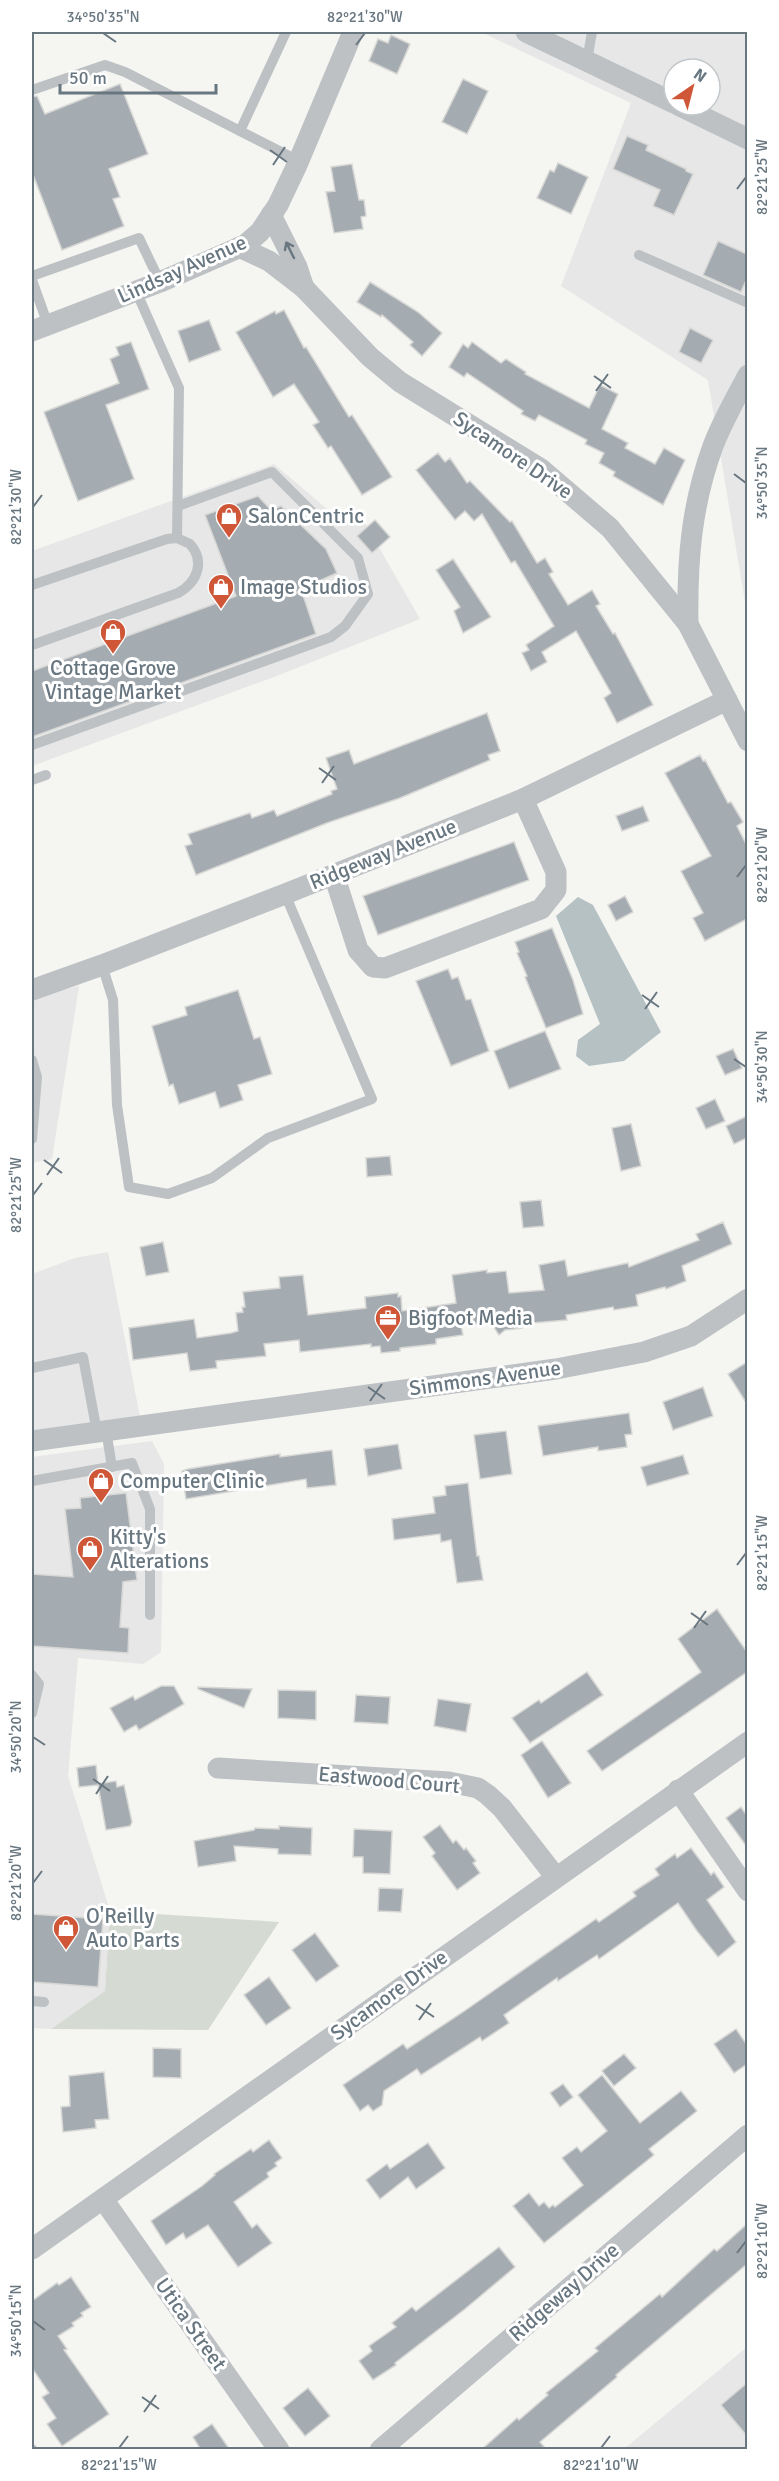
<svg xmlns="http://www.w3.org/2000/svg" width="779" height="2481" font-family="Signika,sans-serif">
<rect width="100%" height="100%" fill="#f5f5f2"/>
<g fill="#e6e7e6" fill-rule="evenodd">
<path d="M 481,32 L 747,32 L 747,614 L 708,380 L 561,286 L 631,103 ZM 674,69 L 710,69 L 710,105 L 674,105 Z"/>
<polygon points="274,464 327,509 361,516 420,619 274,677 32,766 32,551"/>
<polygon points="79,986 52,1159 32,1163 32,997"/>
<polygon points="108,1252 140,1417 32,1433 32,1274 75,1258"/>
<polygon points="152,1441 164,1464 161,1652 143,1664 78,1658 68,1776 110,1911 105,1991 51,2029 32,2028 32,1457"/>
<polygon points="747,2347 747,2449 624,2449"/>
</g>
<polygon fill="#d5dad2" points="110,1911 111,1911 279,1922 208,2030 51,2029 105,1991"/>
<polygon fill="#b6c1c4" points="578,897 593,905 661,1032 624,1061 589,1066 576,1056 578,1040 600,1024 556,916"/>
<g fill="#a5acb1" stroke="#d7d7d5" stroke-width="1.5">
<polygon points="391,35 410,44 397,74 369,61 378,39 388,43"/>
<polygon points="463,79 488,91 467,134 442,122"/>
<polygon points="120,84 148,154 109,169 120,197 113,199 124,226 62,250 32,172 32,97 37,96 45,114"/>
<polygon points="627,136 648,145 646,150 686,169 686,171 693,174 674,215 653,206 660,190 613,169"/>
<polygon points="558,163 588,177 571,214 537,198 550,170 554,172"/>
<polygon points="352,164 359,200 364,200 366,216 361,217 363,229 334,233 326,192 335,191 331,167"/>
<polygon points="718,241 747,254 747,278 741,292 703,275"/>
<polygon points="370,282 418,312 442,333 422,356 410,345 413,342 382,315 381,317 357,302"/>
<polygon points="284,310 304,348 306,347 349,417 352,415 392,477 362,495 331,446 328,448 313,425 319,422 294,384 273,397 236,332 275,311 276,314"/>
<polygon points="209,320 221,350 189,362 178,331"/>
<polygon points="690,328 713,340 701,363 679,352"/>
<polygon points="131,342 149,389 106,405 134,479 78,501 44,412 119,383 110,359 119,355 116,347"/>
<polygon points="472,342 501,363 506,359 526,372 525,374 589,408 600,385 618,394 602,429 628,443 625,448 655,464 664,448 685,460 663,505 613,476 615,472 599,463 604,453 585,444 587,440 539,415 535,421 521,414 523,411 467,373 464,377 449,367 463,344 468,348"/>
<polygon points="438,453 445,462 450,458 467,483 470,481 510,522 512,521 537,563 545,558 553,572 549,574 568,605 592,590 600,604 596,606 613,634 615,633 653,705 617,723 604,698 611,693 576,631 542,652 547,662 531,671 522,653 529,650 526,645 554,626 515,561 511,563 482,514 474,521 465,511 455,520 416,470"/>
<polygon points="258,496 271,510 281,506 326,549 337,573 301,589 316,634 32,737 32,671 236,596 205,515"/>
<polygon points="375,520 390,537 372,553 357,536"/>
<polygon points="453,559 491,617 463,633 454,611 460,607 436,570"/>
<polygon points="487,713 500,751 488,755 490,760 400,798 327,823 196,875 185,846 192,844 188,834 250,813 252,818 274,810 277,816 332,794 331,791 337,789 326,758 349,750 354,764"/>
<polygon points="700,755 703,761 705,760 728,803 731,802 743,822 737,826 747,846 747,919 705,941 693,918 703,913 681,871 711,856 665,773"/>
<polygon points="643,806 649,821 622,831 616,816"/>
<polygon points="514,842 529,880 378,935 363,896"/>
<polygon points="625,896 633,912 616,921 608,905"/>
<polygon points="552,928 573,980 583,1014 546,1028 525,977 527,976 517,953 519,952 515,942"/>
<polygon points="448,969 452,979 458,977 466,1000 471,999 489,1051 451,1066 416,981"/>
<polygon points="238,990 254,1039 260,1037 272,1074 238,1085 243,1100 220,1108 215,1092 179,1104 173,1084 169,1086 152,1026 187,1015 185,1007"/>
<polygon points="545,1031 561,1069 509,1089 494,1051"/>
<polygon points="733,1049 742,1068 725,1075 716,1056"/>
<polygon points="715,1099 725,1121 706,1129 696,1108"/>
<polygon points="747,1116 747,1138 734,1144 726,1126"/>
<polygon points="631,1124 641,1166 621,1171 612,1128"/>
<polygon points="390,1156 392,1175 367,1177 366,1158"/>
<polygon points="541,1200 544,1226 523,1228 520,1202"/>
<polygon points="723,1222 732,1244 682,1266 686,1281 666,1289 665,1287 636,1295 638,1306 614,1310 613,1307 566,1315 567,1320 521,1324 522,1328 505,1330 499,1335 491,1323 461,1326 463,1335 436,1339 436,1344 400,1348 400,1351 381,1353 380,1346 371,1347 371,1344 300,1352 299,1340 264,1344 266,1356 216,1361 217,1368 190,1371 187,1353 133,1360 129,1328 194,1319 197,1338 231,1333 238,1331 236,1313 243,1312 242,1307 245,1307 243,1292 280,1288 279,1277 303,1275 308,1315 366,1308 365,1297 398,1293 398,1297 401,1296 402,1311 456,1303 452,1275 487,1270 487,1273 506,1271 509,1293 544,1290 539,1265 565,1260 568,1276 628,1263 629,1267 699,1240 696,1234"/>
<polygon points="163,1242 169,1272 146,1276 140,1247"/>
<polygon points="747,1362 747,1404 728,1374"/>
<polygon points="703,1387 713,1416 673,1430 663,1402"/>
<polygon points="629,1413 632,1434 625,1435 627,1447 598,1451 598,1447 543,1456 538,1426"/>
<polygon points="506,1431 512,1474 480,1479 474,1435"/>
<polygon points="398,1444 402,1469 368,1476 364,1449"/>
<polygon points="332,1450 336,1485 307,1488 306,1479 186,1499 182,1471 188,1469 280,1454 280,1457"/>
<polygon points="683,1455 689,1474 647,1486 641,1467"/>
<polygon points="468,1483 477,1556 479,1556 483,1580 457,1583 451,1540 441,1542 440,1534 394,1540 392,1519 435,1513 433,1497 446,1495 445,1486"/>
<polygon points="126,1493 137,1580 123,1582 120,1627 129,1628 128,1653 32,1646 32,1574 73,1577 65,1509 81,1508 80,1498"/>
<polygon points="717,1609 747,1652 747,1672 602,1771 587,1751 701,1672 678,1639"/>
<polygon points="587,1672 603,1695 530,1743 512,1718 539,1700 541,1703"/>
<polygon points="161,1686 174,1686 184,1704 139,1730 136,1725 124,1732 110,1708 133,1696 135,1700"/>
<polygon points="198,1687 252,1689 244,1708 198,1689"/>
<polygon points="278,1690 316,1691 316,1720 278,1718"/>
<polygon points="356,1695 390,1697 388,1724 354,1722"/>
<polygon points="438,1699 471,1704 466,1732 434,1726"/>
<polygon points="542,1741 571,1783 548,1798 521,1755"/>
<polygon points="96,1765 98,1784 116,1781 117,1787 124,1785 132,1822 130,1826 106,1830 98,1785 79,1787 77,1768"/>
<polygon points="741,1807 747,1816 747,1847 726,1818"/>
<polygon points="440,1825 453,1843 456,1840 464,1850 466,1848 476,1861 473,1863 480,1873 457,1890 432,1856 435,1853 423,1837"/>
<polygon points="279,1826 312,1828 311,1855 278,1854 278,1849 234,1846 236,1861 198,1867 194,1841 254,1830 255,1828 279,1829"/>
<polygon points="354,1829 392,1831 390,1874 363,1873 363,1857 353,1857"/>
<polygon points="691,1848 711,1875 714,1872 724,1887 707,1900 736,1942 718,1957 697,1931 678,1903 599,1959 597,1955 558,1981 557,1978 504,2015 509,2023 482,2041 480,2037 421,2075 417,2069 384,2091 382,2105 373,2111 368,2105 360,2111 343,2085 403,2044 407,2049 463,2012 596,1919 599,1922 636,1896 633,1892 659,1875 655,1869 675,1854 677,1858"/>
<polygon points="379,1888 403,1889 401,1912 378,1911"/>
<polygon points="32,1914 103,1919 98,1987 32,1982"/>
<polygon points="315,1933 339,1966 316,1982 292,1950"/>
<polygon points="269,1977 291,2008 266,2025 244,1995"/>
<polygon points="736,2029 747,2045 747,2064 734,2073 714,2044"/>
<polygon points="153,2048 181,2049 181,2078 153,2077"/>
<polygon points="624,2054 636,2068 614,2086 602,2071"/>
<polygon points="104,2072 109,2119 95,2120 96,2128 63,2132 61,2107 70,2106 69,2076"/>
<polygon points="602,2075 640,2123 681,2091 697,2111 649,2149 654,2155 544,2243 513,2206 529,2193 539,2206 544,2202 549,2208 553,2205 555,2207 583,2185 562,2158 577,2147 581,2152 607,2131 578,2095"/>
<polygon points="563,2084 573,2097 560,2107 550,2093"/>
<polygon points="269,2140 282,2158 275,2163 277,2166 267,2173 269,2177 234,2202 252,2228 257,2224 272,2243 238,2267 208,2225 186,2239 183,2233 166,2245 151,2221 202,2186 215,2175 214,2174 251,2149 253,2152"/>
<polygon points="428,2143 445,2168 416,2189 408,2177 380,2199 366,2180 387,2164 390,2169"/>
<polygon points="747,2224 747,2264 616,2375 617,2377 540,2442 547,2450 481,2450 517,2418 519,2420 548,2395 546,2393 598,2351 595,2348 660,2294 662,2297 714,2249 717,2251"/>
<polygon points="499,2247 515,2267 465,2309 395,2363 396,2365 373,2380 359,2361 372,2351 369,2346 396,2327 392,2323 412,2307 416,2311"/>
<polygon points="71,2277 91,2307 81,2313 83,2316 72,2323 74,2326 58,2336 67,2349 64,2350 109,2414 62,2446 47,2424 56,2418 42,2397 49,2393 32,2368 32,2301 57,2283 59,2285"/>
<polygon points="747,2383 747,2436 721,2405"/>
<polygon points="308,2388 330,2416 305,2436 283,2408"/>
<polygon points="212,2424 230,2450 201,2450 193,2437"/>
</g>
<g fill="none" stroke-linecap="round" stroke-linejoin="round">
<g stroke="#bdc1c4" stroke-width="10">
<polyline points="587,61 592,32"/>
<polyline points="32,90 105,65 125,72 240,131 286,32"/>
<polyline points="240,131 299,161"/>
<polyline points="639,255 748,303"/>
<polyline points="32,276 139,238 160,282"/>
<polyline points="32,280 48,325"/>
<polyline points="136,291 179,388 177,538"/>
<path d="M 32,585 L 167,539 L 177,538 L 190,544 C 205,561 198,582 178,593 L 32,645"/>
<polyline points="32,745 331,637 345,626 368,594 358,558 272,472 178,506"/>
<polyline points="32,780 46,775"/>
<polyline points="102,965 113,1000 117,1105 129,1187 168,1194 212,1178 268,1138 372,1099 285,894"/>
<polyline points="32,1060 37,1077 32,1139"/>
<polyline points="32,1368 83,1357 97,1432"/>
<polyline points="106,1430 112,1467"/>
<polyline points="32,1481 132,1463 150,1509 150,1615"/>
<polyline points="32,1675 39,1684 32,1713"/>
<polyline points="32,2001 44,2002"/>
<polyline points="32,2449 32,2450"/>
</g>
<g stroke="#bdc1c4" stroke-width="21">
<polyline points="526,32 674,103"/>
<polyline points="678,105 748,139"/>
<polyline points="271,215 297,267 304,288"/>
<polyline points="239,247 269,261 304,288 370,357 400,382 541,469 610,528 688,624 748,741"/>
<polyline points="32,331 160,282 222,255 245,245 260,232 278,205 297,165 353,32"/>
<path d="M 688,624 C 687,561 691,506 713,446 C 722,422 736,398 748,375"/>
<polyline points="334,875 358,950 373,967 385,968 541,909 556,890 556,872 523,799"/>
<polyline points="32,990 102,965 285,894 523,799 727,700"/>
<polyline points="32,1441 556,1369 644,1352 691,1336 748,1299"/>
<polyline points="218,1768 449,1782 478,1788 488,1795 502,1808 555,1876"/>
<polyline points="678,1790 748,1891"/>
<polyline points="103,2199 279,2450"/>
<polyline points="32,2249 748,1742"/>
<polyline points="380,2450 748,2135"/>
</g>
</g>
<defs><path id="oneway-shaft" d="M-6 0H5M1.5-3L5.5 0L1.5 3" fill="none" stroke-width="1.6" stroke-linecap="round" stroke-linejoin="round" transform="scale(1.5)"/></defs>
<use stroke="#687680" href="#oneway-shaft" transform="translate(290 250) rotate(-116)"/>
<path fill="none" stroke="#687680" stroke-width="2" d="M 103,33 L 116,42M 356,45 L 365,33M 270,150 L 287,162M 273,165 L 285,147M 737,189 L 746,177M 594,376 L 611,388M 596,391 L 608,374M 734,474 L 746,483M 33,507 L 42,495M 319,768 L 336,780M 322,783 L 334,766M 737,877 L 746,865M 642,995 L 659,1007M 645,1009 L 657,992M 734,1059 L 746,1067M 44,1160 L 62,1173M 47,1175 L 59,1158M 33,1195 L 42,1183M 368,1387 L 385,1399M 370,1401 L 382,1384M 737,1565 L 746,1553M 691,1613 L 708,1625M 694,1628 L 706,1611M 33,1737 L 45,1745M 93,1779 L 110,1791M 96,1794 L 108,1776M 33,1883 L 42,1871M 416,2005 L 434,2017M 419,2020 L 431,2003M 737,2253 L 746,2241M 33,2321 L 45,2330M 142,2397 L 159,2409M 144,2412 L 156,2395M 119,2448 L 128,2436M 601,2448 L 610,2436"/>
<defs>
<g id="shop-pin" transform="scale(1.35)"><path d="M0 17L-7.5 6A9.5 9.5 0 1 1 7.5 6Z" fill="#cf5738" stroke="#fff"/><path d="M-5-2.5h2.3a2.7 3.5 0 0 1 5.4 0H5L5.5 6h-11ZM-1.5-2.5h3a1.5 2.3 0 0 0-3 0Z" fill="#fff"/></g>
<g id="office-pin" transform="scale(1.35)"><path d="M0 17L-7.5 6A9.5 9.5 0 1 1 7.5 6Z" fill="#cf5738" stroke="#fff"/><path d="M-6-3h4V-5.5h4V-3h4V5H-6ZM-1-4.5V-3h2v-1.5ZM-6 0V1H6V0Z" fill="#fff"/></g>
</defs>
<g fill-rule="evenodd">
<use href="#shop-pin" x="229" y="516"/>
<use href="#shop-pin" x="221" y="587"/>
<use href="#shop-pin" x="113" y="632"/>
<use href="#office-pin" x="388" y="1318"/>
<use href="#shop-pin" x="101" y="1481"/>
<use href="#shop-pin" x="90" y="1549"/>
<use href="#shop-pin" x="66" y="1928"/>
</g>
<g text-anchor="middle" stroke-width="6" stroke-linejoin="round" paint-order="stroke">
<g font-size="21" fill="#687680" stroke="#fff">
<text transform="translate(182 269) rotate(-24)" y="7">Lindsay Avenue</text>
<text transform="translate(513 455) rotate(34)" y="7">Sycamore Drive</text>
<text transform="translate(383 854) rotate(-22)" y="7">Ridgeway Avenue</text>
<text transform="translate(485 1378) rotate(-8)" y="7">Simmons Avenue</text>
<text transform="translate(389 1780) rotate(5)" y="7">Eastwood Court</text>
<text transform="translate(389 1995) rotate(-36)" y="7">Sycamore Drive</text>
<text transform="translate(564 2292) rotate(-41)" y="7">Ridgeway Drive</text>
<text transform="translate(191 2324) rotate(55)" y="7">Utica Street</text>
</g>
<g font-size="21" fill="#687680" stroke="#fff" text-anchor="start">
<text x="248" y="523">SalonCentric</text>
<text x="240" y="594">Image Studios</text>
<text x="113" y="675" text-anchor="middle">Cottage Grove<tspan x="113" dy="24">Vintage Market</tspan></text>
<text x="408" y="1325">Bigfoot Media</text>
<text x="120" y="1488">Computer Clinic</text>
<text x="110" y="1544">Kitty's<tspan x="110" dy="24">Alterations</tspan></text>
<text x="86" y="1923">O'Reilly<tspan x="86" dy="24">Auto Parts</tspan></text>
</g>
</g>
<rect width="779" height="2481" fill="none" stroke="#ffffff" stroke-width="66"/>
<g transform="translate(692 87) rotate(35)"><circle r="28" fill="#ffffff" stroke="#c3c8cc" stroke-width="1.5"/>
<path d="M0-4.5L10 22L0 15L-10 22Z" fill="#cf5738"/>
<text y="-9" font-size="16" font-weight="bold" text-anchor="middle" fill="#687680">N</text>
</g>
<path d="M60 84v9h156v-9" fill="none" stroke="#687680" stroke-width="3"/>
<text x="69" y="84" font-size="18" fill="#687680" stroke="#ffffff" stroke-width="4.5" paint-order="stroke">50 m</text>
<rect x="33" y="33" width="713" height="2415" fill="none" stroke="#687680" stroke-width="2"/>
<g font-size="15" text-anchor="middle" fill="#687680">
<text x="103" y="22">34°50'35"N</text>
<text x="365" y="22">82°21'30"W</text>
<text transform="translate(762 177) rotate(-90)" y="5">82°21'25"W</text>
<text transform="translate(762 483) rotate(-90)" y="5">34°50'35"N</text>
<text transform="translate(16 507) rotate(-90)" y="5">82°21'30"W</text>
<text transform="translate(762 865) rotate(-90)" y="5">82°21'20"W</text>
<text transform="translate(762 1067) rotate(-90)" y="5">34°50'30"N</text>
<text transform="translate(16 1195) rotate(-90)" y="5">82°21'25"W</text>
<text transform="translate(762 1553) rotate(-90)" y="5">82°21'15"W</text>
<text transform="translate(16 1737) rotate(-90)" y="5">34°50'20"N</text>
<text transform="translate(16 1883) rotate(-90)" y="5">82°21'20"W</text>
<text transform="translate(762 2241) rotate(-90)" y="5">82°21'10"W</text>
<text transform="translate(16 2321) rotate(-90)" y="5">34°50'15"N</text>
<text x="119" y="2470">82°21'15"W</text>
<text x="601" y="2470">82°21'10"W</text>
</g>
</svg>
